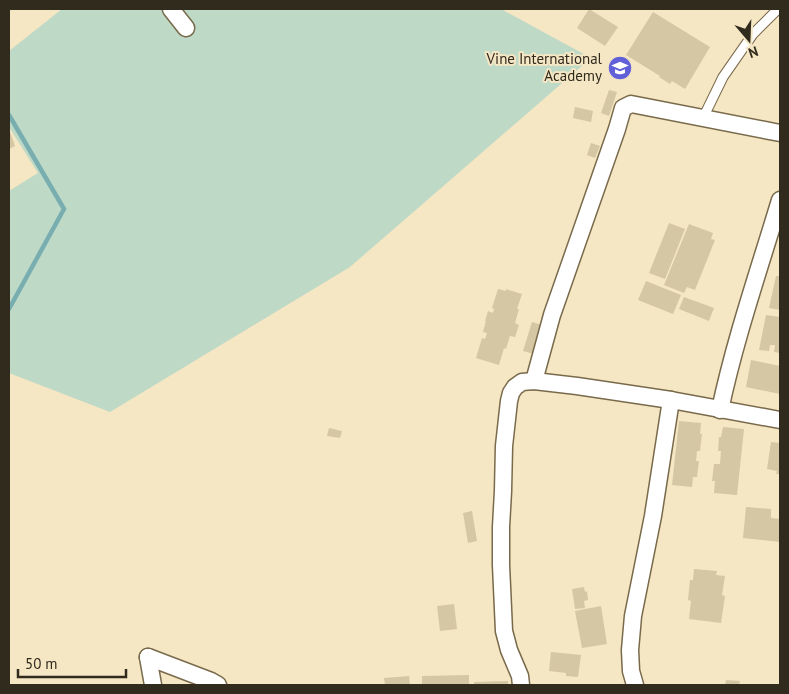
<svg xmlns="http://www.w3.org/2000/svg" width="789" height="694" font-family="'PT Sans',sans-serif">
<rect width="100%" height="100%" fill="#f5e6c4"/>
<polygon fill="#bed9c6" points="62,9 501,9 591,58 350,267 110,412 9,373 9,191 38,173 9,127 9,51"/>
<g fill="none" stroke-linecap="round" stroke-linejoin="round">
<polyline stroke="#79aeb1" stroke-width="4.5" points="9,115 64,209 9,309"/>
</g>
<g fill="#d5c6a4">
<polygon points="589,9 618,27 605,46 577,28"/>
<polygon points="653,12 710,47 685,89 672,81 670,84 659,77 660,76 626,55"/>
<polygon points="609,90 617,92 609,116 601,113"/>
<polygon points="575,107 593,111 591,122 573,118"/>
<polygon points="9,129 15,146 9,149"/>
<polygon points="591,143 600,146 595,158 587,155"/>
<polygon points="669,223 685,229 665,279 649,273"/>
<polygon points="689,224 713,233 711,239 715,240 695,290 687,287 684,293 664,285"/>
<polygon points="776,276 780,276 780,310 769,308"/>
<polygon points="646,281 681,295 673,314 638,300"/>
<polygon points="498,289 506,291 506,289 522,294 517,309 519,309 515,323 519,325 515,337 510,336 506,349 504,348 499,365 476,358 482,338 485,339 487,333 483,332 486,321 485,321 488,311 493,313 494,309 492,308"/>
<polygon points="684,297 714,308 709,321 679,309"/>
<polygon points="766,315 780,317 780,353 774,352 775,345 770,345 769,351 759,350"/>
<polygon points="532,322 542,325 534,354 523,351"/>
<polygon points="751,360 780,366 780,394 746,387"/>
<polygon points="679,421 701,423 700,434 702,434 700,451 697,451 696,461 699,461 697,477 693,477 692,487 672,485"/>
<polygon points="723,427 744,429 737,495 714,493 715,481 712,481 714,464 720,464 721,451 718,451 719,437 721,437"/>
<polygon points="329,428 342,431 340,438 327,436"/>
<polygon points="771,442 780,443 780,474 776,474 777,471 767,469"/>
<polygon points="746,507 771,509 771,518 780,519 780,542 743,538"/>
<polygon points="472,511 477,541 468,543 463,513"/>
<polygon points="694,569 717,571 716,575 725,576 722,595 725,596 721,623 689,619 691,601 688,600 690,580 693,580"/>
<polygon points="584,587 585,592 587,591 588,600 584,601 585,608 575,609 572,589"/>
<polygon points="454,604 457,629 440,631 437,606"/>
<polygon points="601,606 607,644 582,648 575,611"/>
<polygon points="551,652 581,655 578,677 566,676 566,673 549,671"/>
<polygon points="469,675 469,685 422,685 422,676"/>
<polygon points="409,676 410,685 385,685 384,678"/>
<polygon points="726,680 740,681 739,685 725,685"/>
<polygon points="508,681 508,685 474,685 474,682"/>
</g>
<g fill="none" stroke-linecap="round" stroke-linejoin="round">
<g stroke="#786a4b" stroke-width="11">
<polyline id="lane" points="703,118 723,77 753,34 778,9"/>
</g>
<g stroke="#786a4b" stroke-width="19">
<g id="street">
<polyline points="171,9 186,28"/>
<polyline points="534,381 552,315 617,129 623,108 631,104 780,133"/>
<path d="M 720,410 C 735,339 759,270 780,200"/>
<polyline points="148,657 211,681 218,685"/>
<polyline points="148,657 153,685"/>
<polyline points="521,685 520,676 509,650 504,631 501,565 501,527 503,491 504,446 509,401 511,393 515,387 522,382 534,381 577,386 671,400 780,420"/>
<polyline points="635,685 631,671 630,650 633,616 653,516 671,400"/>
</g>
</g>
<use href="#lane" stroke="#fff" stroke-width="9"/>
<use href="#street" stroke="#fff" stroke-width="16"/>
</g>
<defs>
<g id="school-disc" transform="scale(1.25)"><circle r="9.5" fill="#6060d9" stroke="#f5e6c4"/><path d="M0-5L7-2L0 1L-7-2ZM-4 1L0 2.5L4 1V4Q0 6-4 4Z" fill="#fff"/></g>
</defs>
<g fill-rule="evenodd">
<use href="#school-disc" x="620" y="68"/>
</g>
<g text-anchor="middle" stroke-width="4" stroke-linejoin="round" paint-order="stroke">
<g font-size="15" fill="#312b1e" stroke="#f5e6c4" text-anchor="end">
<text x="602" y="64">Vine International<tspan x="602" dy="17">Academy</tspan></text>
</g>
</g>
<rect width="789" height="694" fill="none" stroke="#312b1e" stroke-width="20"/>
<g transform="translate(749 40) rotate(161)" stroke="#f5e6c4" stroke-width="4" paint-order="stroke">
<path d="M0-4L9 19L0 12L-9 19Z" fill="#312b1e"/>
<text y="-8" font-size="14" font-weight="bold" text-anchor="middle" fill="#312b1e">N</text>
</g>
<path d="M18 669v8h108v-8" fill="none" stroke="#312b1e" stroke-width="2.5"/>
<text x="25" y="669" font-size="15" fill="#312b1e" stroke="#f5e6c4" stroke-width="4" paint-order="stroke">50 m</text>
</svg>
